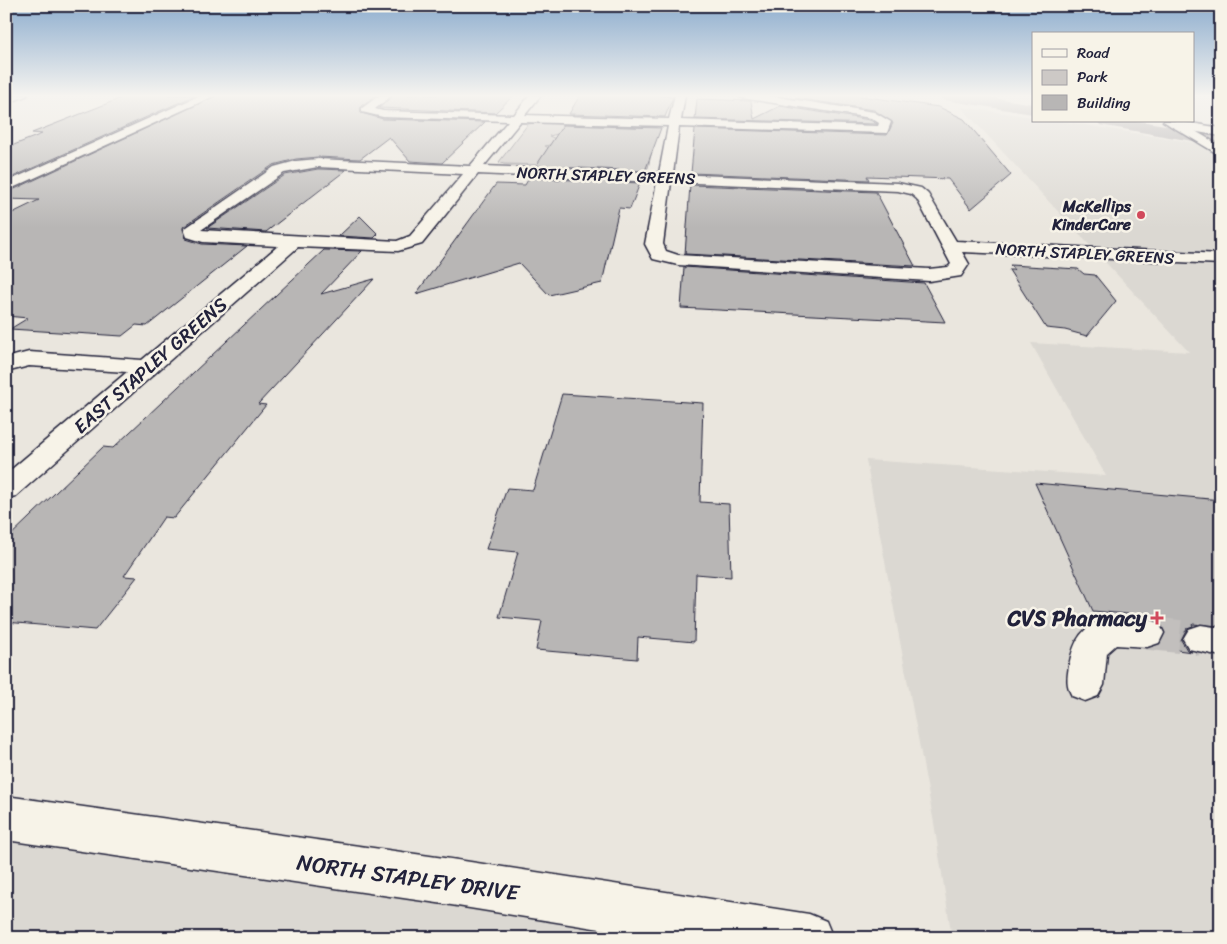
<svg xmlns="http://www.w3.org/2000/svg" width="1227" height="944" font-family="Sriracha,sans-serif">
<rect width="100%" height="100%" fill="#eae6de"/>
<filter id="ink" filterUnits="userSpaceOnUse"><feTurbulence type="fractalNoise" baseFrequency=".02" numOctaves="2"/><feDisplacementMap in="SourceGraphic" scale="10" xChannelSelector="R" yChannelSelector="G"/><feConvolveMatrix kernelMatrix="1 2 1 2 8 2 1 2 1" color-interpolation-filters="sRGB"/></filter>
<g filter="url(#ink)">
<g fill="#dbd8d2">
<polygon points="961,107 1033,117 1033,121 1060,121 1221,147 1221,938 952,938 934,823 866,460 1106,476 1031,343 1189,352"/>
<polygon points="6,818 809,938 6,938"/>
</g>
<path fill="#cdc9c6" stroke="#787680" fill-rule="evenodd" d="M 534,123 L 653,127 L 657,128 L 648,168 L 504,164 L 499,162 L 528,124 ZM 567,132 L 577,161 L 545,146 L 563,142 L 549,136 Z"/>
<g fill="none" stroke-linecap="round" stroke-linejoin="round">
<g fill="#a6a3a6" fill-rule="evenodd">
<polygon points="936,95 977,95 1033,104 1033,114 944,100"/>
<polygon points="1097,121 1140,121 1221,134 1221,146 1106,126 1100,125"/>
</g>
</g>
<g fill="#b8b6b5" stroke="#22223b">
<polygon points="129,95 196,95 6,180 6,148 42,134 32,133"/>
<polygon points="218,95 376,95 361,106 361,113 383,119 485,122 442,163 410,161 389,137 360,159 318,157 296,159 273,165 183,227 186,239 202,244 247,246 147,326 136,325 122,336 10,329 28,318 6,316 6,216 39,200 6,199 6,193"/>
<polygon points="394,95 514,95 495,113 379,108"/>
<polygon points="580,95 652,95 673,97 665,117 569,114"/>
<polygon points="800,95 853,95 939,107 964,119 1011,175 971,209 948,179 867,176 869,180 691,173 695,129 887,135 893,123 874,110 795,98"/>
<polygon points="697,99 751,101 754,119 780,106 870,120 877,124 695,119"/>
<polygon points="563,125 661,128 645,171 536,166"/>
<polygon points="318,169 346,170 266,232 207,228 285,175"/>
<polygon points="529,178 640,183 630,209 619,208 602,283 549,295 519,263 416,294 496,184 525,185"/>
<polygon points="690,185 876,192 915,266 685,254"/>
<polygon points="360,216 378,234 374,238 339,236"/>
<polygon points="324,250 362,251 321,294 374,279 258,404 266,405 174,518 164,517 124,576 137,577 95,630 6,622 6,540 103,447 113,448"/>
<polygon points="1010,265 1078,269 1084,274 1095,275 1116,301 1087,336 1065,330 1046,328 1009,270 1014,270"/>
<polygon points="684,267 924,283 945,322 681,308"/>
<polygon points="562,394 703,403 700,502 729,504 731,577 696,574 694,642 638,637 637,659 536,650 542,621 499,617 518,552 486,549 507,488 533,490"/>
<polygon points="1035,483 1221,500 1221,626 1192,624 1193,626 1187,628 1181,640 1187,650 1192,652 1155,647 1161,644 1166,634 1160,621 1138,615 1093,611"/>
</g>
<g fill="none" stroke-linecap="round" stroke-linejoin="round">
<polyline stroke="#c2bfbd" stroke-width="33" stroke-dasharray="33 17" stroke-linecap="butt" points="1147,633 1201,639"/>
<g stroke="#22223b" stroke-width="3">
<g id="minor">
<polygon points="12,95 28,95 6,104 6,97"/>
<polygon points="201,95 216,95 6,191 6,182"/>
<path d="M 380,95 L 392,95 L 375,109 L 383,111 L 514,115 L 530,95 L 541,95 L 525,115 L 669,119 L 675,95 L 685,95 L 681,120 L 878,126 L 879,123 L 871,118 L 742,98 L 737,95 L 765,95 L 874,112 L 891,122 L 887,133 L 679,127 L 673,174 L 898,183 L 921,188 L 928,194 L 956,241 L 1221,254 L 1221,264 L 962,252 L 969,264 L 961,276 L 929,281 L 678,265 L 653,259 L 645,244 L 657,182 L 478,174 L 422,244 L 398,251 L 298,247 L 16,496 L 6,498 L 6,474 L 127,372 L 29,366 L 6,372 L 6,358 L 29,352 L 142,360 L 278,246 L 203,242 L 187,237 L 184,229 L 274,167 L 296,161 L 318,159 L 470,166 L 508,121 L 383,117 L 362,112 L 362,108 ZM 520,122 L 668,126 L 659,173 L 484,166 ZM 318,167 L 463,174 L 410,236 L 397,241 L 201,230 L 284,173 ZM 671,182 L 898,191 L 911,194 L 917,199 L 951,264 L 948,267 L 929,269 L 678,255 L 666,251 L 663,244 Z"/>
<polygon points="1179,121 1221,128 1221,136 1174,128 1168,124 1170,122"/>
<path d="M 1109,617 L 1147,619 L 1159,623 L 1164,633 L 1159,643 L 1147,647 L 1116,645 L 1107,653 L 1104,685 L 1098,696 L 1085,701 L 1072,696 C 1066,685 1067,678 1069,666 C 1074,639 1082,626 1109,617 Z"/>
<polygon points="1201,625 1221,628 1221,656 1189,649 1183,639 1189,629"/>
</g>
</g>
<g stroke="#22223b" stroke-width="3">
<g id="major">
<polygon points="1163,121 1178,121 1221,146 1221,156"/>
<polygon points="6,796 451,859 809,914 826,921 833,938 656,938 451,905 6,840"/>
</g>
</g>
<use href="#minor" fill="#f7f3e8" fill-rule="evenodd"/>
<use href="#major" fill="#f7f3e8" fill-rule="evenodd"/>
</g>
</g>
<linearGradient id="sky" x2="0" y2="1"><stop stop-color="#8dadce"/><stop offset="0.42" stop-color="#f6f4f0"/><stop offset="1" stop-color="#f6f4f0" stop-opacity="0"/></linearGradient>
<rect width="1227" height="228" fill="url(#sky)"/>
<g fill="#d1495b" stroke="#f7f3e8" stroke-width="2">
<circle cx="1141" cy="215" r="5"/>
<path d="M1154.5 610.5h5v5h5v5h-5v5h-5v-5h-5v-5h5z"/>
</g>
<g text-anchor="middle" stroke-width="5" stroke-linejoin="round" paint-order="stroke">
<g font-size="16" fill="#22223b" stroke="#f7f3e8">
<text transform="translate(606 175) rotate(2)" y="6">NORTH STAPLEY GREENS</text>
<text transform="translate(1085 253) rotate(3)" y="6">NORTH STAPLEY GREENS</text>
</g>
<g font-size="16" font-weight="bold" fill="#22223b" stroke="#f7f3e8" text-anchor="end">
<text x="1131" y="212">McKellips<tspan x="1131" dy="18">KinderCare</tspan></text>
</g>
<g font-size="19" fill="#22223b" stroke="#f7f3e8">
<text transform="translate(150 365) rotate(-41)" y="7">EAST STAPLEY GREENS</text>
</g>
<g font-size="22" font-weight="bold" fill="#22223b" stroke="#f7f3e8" text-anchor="end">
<text x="1147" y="626">CVS Pharmacy</text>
</g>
<g font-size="22" fill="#22223b" stroke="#f7f3e8">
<text transform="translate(408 877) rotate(8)" y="8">NORTH STAPLEY DRIVE</text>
</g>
</g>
<rect width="1227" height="944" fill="none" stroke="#f7f3e8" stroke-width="25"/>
<rect x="12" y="12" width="1202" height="919" fill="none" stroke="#22223b" stroke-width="2" filter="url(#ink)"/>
<rect x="1032" y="32" width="162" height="90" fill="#f7f3e8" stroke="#a29fa3"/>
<rect x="1042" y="49" width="25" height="8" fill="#f7f3e8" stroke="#a29fa3"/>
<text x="1077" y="58" font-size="15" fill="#22223b">Road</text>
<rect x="1042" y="70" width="25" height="15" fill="#cdc9c6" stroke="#a29fa3"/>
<text x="1077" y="82" font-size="15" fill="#22223b">Park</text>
<rect x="1042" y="95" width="25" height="15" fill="#b8b6b5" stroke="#a29fa3"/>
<text x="1077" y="108" font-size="15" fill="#22223b">Building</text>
</svg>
